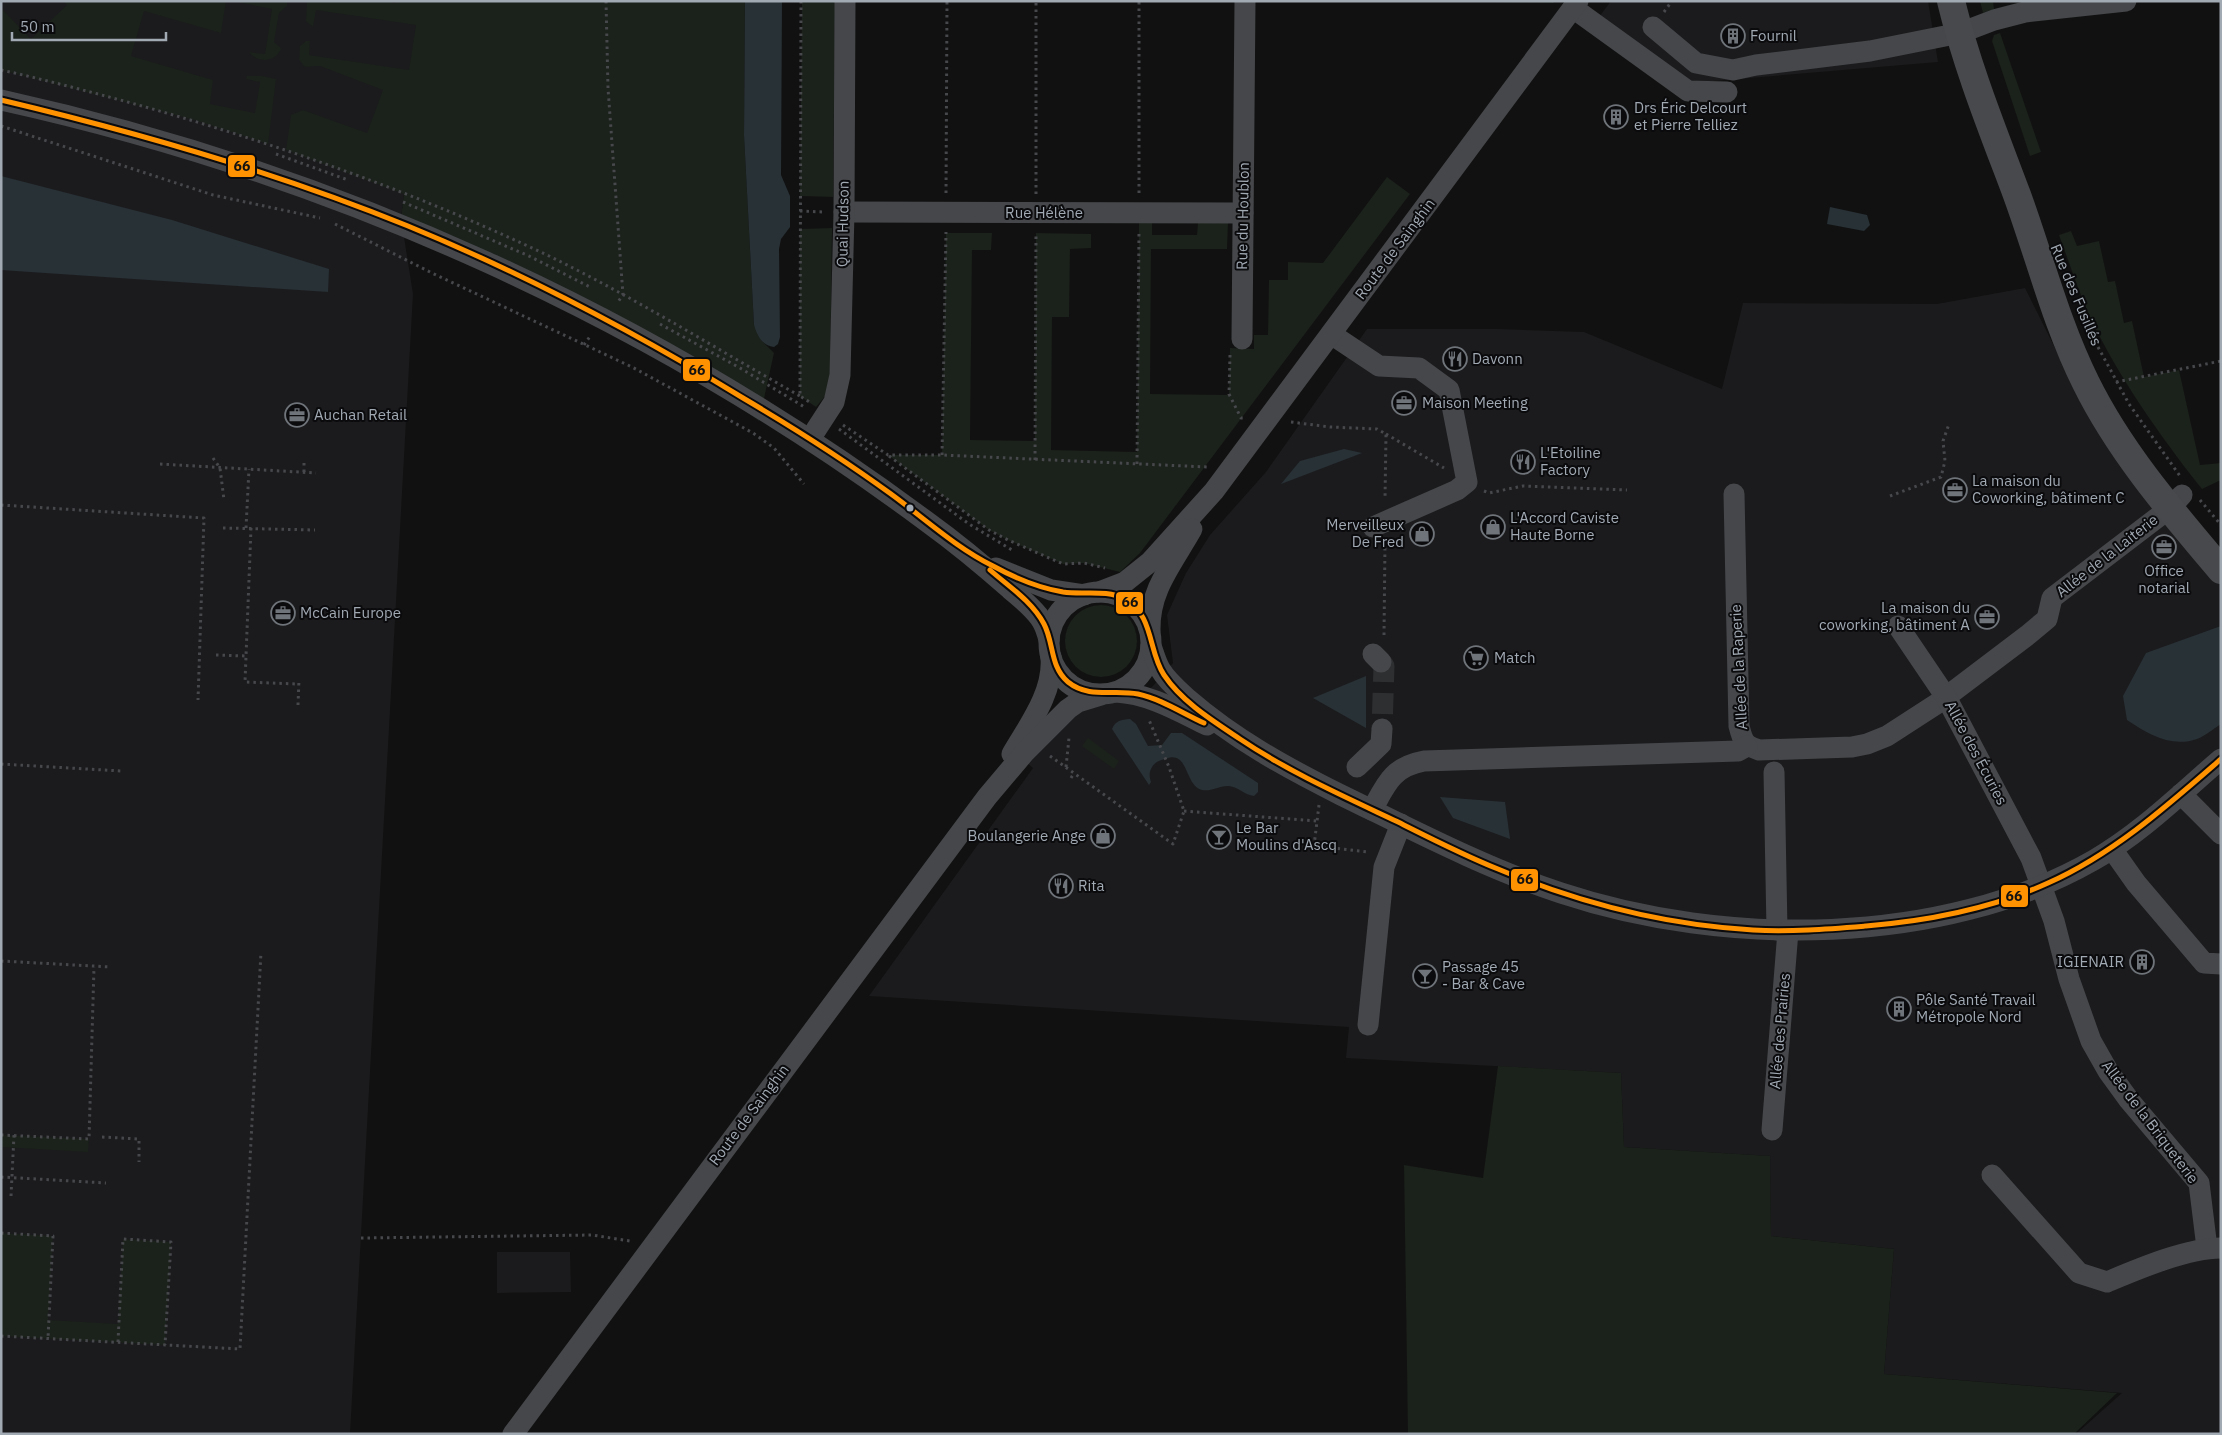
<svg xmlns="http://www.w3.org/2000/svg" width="2222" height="1435" font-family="'IBM Plex Sans',sans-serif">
<rect width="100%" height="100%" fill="#111"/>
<g fill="#1b1b1d">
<polygon points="1,1 429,1 401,218 413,294 350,1434 1,1434"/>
<polygon points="1611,1 1928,1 1938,62 1690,83 1599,17"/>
<polygon points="2025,288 2082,402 2221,580 2221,1434 2076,1434 2122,1393 1884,1374 1894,1249 1771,1236 1770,1156 1624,1147 1621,1073 1346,1058 1349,1027 869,996 1033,768 1027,763 1083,706 1126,700 1152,687 1173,663 1167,615 1186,573 1210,535 1266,472 1367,329 1498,329 1584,332 1722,389 1743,303 1937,304"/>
<polygon points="497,1252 570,1252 571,1292 497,1293"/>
</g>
<g fill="#1b211b">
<polygon points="63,1 226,1 221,33 144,11 131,56 213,80 210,104 255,113 260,82 246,79 247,76 262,76 276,79 268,144 195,120 1,70 1,8 31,39 67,5"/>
<path d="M 232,1 L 287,1 L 287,6 L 279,13 L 274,42 L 281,48 C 277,62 258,64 249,52 L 265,54 L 272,9 Z"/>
<polygon points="307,1 383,1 396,3 397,1 745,1 744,135 754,325 762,341 774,353 759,421 619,319 401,218 404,194 286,150 291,115 303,110 367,133 383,90 320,66 305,67 299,60 300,46 306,41 310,41 309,55 409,70 416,25 316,10 313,27 306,21"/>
<polygon points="802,1 835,1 833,197 800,196"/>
<polygon points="1411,1 1554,1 1553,3"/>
<polygon points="1980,1 1993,1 1994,9 1983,13"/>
<polygon points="2000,33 2041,152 2030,156 1992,41 1994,35"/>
<polygon points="1387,177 1410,194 1140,553 1120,572 1084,563 1063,564 1008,540 989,530 888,455 942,455 946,233 992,233 991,250 972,250 970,440 1035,441 1036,233 1091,234 1091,248 1070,249 1069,317 1052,317 1051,450 1137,452 1139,223 1152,222 1152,235 1197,235 1198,223 1228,223 1227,249 1151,249 1150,394 1227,395 1229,394 1230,348 1254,349 1254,335 1268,335 1269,280 1288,280 1288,262 1323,263"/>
<polygon points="832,228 830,381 826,395 816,407 800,396 800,229"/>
<path d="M 2071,231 L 2077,246 L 2099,241 L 2108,282 L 2115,281 L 2124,323 L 2132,321 L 2144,377 L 2179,370 L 2200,465 L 2221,463 L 2221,480 L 2202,489 C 2160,436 2119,378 2090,317 C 2078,290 2069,262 2059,235 Z"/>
<circle cx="1101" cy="641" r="36"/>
<polygon points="1088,738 1119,761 1114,769 1082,746"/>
<polygon points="1498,1066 1621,1073 1624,1147 1770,1156 1771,1236 1894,1249 1884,1374 2117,1393 2074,1434 1408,1434 1404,1165 1483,1178"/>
<polygon points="1,1135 89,1139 88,1152 1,1147"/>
<polygon points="1,1233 53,1236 48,1320 118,1324 123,1239 171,1242 165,1345 1,1336"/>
</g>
<g fill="#283136">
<path d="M 745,1 L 782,1 L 781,175 L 790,196 L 790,227 L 781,239 L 779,249 L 780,337 L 778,344 L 774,347 C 762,346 757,335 754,325 L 744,135 Z"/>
<polygon points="1,176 172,220 329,269 328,292 1,270"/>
<polygon points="1830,207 1867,215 1870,225 1864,231 1827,224"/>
<polygon points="1344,449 1362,453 1281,484 1300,461"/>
<path d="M 2221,626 L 2221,724 C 2213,729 2205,736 2197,739 C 2171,748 2148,734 2127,720 L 2123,696 L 2146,653 Z"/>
<polygon points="1366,676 1366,728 1313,698"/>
<path d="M 1130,719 L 1136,724 L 1148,746 L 1162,745 L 1171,733 L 1182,733 L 1258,783 L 1258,792 L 1254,796 C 1245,795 1238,787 1229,786 C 1220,785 1211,792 1202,790 C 1184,785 1189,749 1165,759 C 1160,760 1155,762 1152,767 C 1149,772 1149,776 1151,782 L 1149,785 L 1112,729 C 1116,720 1121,720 1130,719 Z"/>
<polygon points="1440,797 1505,802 1510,839 1453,818"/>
</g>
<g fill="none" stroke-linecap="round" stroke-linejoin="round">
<polyline stroke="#2e2f31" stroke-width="21" stroke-dasharray="21 11" stroke-linecap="butt" points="1381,662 1384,666 1382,729"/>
<g stroke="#47484c" stroke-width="3" stroke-dasharray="2.5 4" stroke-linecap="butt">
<polyline points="606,1 608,88 623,295 617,303"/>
<polyline points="801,1 800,396 811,403"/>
<polyline points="1664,12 1672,1"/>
<path d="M 1,70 C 42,79 83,90 124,101 C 269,141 413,191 549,256 C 635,298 717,349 800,396"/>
<polyline points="1,126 213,195 320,218"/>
<polyline points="276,154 348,180"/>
<polyline points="946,193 947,1"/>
<polyline points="1139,193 1139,1"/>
<polyline points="1036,194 1036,1"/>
<polyline points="403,202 529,256 590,287"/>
<polyline points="800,211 824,212"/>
<polyline points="335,224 432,273 632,367 753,433 774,448 804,484"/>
<polyline points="660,324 740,368 806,408"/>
<polyline points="584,345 591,335"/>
<polyline points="2098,347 2129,404 2180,476"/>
<polyline points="1230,355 1229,394 1241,418 1244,418"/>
<polyline points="2116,382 2221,361"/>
<polyline points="1291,422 1330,427 1377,429 1386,434 1385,499"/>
<polyline points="843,425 888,455 942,455 1207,467"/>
<polyline points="839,429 969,524 1012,550"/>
<polyline points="1386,434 1444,468"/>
<polyline points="942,455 946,232"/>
<polyline points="889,456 989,530 1008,540 1063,564 1084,563 1105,568"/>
<polyline points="213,458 220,468 224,500"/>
<polyline points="1035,460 1036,233"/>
<polyline points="160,464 316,473"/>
<polyline points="1137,464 1139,232"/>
<polyline points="304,472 304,463"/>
<polyline points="1484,491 1489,493 1523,486 1627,490"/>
<polyline points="1890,496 1941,477 1945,461 1943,441 1949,424"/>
<polyline points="2200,500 2221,525"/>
<polyline points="1,505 204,518 198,700"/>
<polyline points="223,528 315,530"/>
<polyline points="246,528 249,469"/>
<polyline points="251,528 245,682 298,684"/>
<polyline points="1384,635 1385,543"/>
<polyline points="216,655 246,656"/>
<polyline points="298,705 299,679"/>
<polyline points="1050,756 1173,844 1184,811 1169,767 1149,720"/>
<polyline points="1,764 122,771"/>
<polyline points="1066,767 1069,738"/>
<polyline points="1071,778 1074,773"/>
<polyline points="1319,805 1314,846 1369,852"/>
<polyline points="1184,811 1316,821"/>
<polyline points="1,961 111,967"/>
<polyline points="1,1135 89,1139 94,967"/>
<polyline points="102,1137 139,1139 139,1162"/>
<polyline points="1,1177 106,1183"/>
<polyline points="11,1196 14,1135"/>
<polyline points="1,1233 53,1236 48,1338"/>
<polyline points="361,1238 592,1235 630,1241"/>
<polyline points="1,1336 240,1349 261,952"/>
<polyline points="118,1342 123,1239 171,1242 165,1345"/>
</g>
<g stroke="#45474a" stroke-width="21">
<polyline points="1573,8 1688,91 1727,92"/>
<polyline points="1653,27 1696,63 1733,70 1756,65 1870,51 1960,33 1994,20 2025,12 2126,1"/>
<path d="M 1,100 C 336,174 651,317 926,521 C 955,542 983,565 1010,589 C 1021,598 1032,607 1040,618 C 1045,625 1047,632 1049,640"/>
<polyline points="844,212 1243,213"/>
<polyline points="1331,334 1379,366 1419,368 1449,390 1467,482 1457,490 1373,527"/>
<polyline points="1242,339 1245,1"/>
<polyline points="810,439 834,402 840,375 844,212 845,1"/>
<path d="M 1734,494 L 1739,726 C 1743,742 1744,745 1759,750 L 1852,747 L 1867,744 L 1887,736 L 1938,703 L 2029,634 L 2047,619 L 2052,598 L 2170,508 L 2182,495"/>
<polyline points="996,568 1051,590 1084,595"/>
<circle cx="1100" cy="643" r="51"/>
<polyline points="1099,592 1125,582 1150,562 1214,491 1578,1"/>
<polyline points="1898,626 1946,697 2031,858 2054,921 2069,979 2091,1041 2108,1071 2129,1100 2199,1183 2207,1248"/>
<path d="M 1150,630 C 1149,590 1173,563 1192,529"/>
<path d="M 1151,646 C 1154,654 1156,662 1160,669 C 1167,681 1178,690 1188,699 C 1234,739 1287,768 1341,795 C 1413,830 1485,868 1561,893 C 1724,947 1942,947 2094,860 C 2141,833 2180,794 2221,759"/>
<polyline points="1373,654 1381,662"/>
<path d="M 1116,692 C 1150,694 1178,711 1207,725"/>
<path d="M 1012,754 C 1029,725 1054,692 1051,657"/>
<polyline points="1357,767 1381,744 1382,729"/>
<polyline points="1774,772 1777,930"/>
<polyline points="2181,794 2221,834"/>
<path d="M 1372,810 C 1386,784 1392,767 1424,761 L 1738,751 L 1747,746"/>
<polyline points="2112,849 2136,883 2204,963 2221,964"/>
<polyline points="1368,1025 1384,867 1401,824"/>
<polyline points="1772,1130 1788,931"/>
<path d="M 1992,1175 L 2079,1273 L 2107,1282 C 2138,1269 2187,1248 2221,1248"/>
<polyline points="513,1434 987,797 1025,752 1068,709 1078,702 1101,695"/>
</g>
<path stroke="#47494c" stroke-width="28" d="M 1951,1 C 1967,67 1993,131 2017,195 C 2040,258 2056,323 2086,383 C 2120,452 2172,512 2221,570"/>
<g stroke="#0b0b0d" stroke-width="9">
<g id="bus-1">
<path d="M 1,100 C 140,133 276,172 408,226 C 525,274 636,333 743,398 C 794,428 843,459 891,494 C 924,518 955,547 993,566 C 1015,578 1039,588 1063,592 C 1084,595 1106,589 1125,599 C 1154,615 1148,651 1164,675 C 1182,702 1213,721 1240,739 C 1289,772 1343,796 1396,821 C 1430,838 1463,855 1498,869 C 1579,903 1666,925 1753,930 C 1791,932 1828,929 1866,926 C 1928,921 1991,909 2048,883 C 2113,854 2167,806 2221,759"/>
<path d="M 990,570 C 1008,586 1032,601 1044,624 C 1054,643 1050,667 1068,682 C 1089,699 1114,689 1138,694 C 1161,699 1182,713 1204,723"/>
</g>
</g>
<use href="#bus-1" stroke="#ff9200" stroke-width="5"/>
</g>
<defs>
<g id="building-ring" transform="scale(1.25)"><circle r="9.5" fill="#0b0b0d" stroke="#6f747a" stroke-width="1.5"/><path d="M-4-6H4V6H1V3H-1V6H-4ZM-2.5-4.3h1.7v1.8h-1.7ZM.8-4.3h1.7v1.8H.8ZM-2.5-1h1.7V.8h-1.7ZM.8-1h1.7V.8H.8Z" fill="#6f747a"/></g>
<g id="restaurant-ring" transform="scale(1.25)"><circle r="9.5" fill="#0b0b0d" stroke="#6f747a" stroke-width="1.5"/><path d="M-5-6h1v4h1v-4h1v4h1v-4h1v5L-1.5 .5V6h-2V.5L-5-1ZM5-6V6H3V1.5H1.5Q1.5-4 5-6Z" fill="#6f747a"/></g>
<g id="office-ring" transform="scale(1.25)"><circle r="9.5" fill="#0b0b0d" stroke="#6f747a" stroke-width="1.5"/><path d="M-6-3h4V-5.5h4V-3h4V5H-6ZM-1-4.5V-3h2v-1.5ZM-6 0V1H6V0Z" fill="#6f747a"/></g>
<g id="shop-ring" transform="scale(1.25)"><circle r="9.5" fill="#0b0b0d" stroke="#6f747a" stroke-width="1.5"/><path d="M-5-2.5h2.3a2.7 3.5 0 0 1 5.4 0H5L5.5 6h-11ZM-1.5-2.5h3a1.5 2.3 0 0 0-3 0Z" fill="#6f747a"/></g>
<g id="supermarket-ring" transform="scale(1.25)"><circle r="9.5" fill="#0b0b0d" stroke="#6f747a" stroke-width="1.5"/><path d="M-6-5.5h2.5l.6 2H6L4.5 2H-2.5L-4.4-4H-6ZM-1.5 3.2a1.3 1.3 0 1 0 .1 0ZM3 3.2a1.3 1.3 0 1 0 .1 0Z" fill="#6f747a"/></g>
<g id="bar-ring" transform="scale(1.25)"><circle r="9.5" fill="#0b0b0d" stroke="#6f747a" stroke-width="1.5"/><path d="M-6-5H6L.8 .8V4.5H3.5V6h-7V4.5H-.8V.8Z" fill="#6f747a"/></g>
</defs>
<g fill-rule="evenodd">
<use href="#building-ring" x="1733" y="36"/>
<use href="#building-ring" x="1616" y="117"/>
<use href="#restaurant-ring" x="1455" y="359"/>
<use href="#office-ring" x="1404" y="403"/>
<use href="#office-ring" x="297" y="415"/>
<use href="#restaurant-ring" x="1523" y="462"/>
<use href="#office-ring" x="1955" y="490"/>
<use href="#shop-ring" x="1493" y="527"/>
<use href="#shop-ring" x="1422" y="534"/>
<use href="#office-ring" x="2164" y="547"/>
<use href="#office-ring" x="283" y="613"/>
<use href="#office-ring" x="1987" y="617"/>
<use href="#supermarket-ring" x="1476" y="658"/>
<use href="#shop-ring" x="1103" y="836"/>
<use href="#bar-ring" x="1219" y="837"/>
<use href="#restaurant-ring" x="1061" y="886"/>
<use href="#building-ring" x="2142" y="962"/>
<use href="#bar-ring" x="1425" y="976"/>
<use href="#building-ring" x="1899" y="1009"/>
</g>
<circle fill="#a1a9b3" stroke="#0b0b0d" stroke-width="2" cx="910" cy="508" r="4.5"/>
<g text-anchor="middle" stroke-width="4" stroke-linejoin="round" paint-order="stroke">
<g font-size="15" fill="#a1a9b3" stroke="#0b0b0d" text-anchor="start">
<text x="1750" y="41">Fournil</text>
<text x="1634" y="113">Drs Éric Delcourt<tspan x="1634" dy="17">et Pierre Telliez</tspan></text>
<text x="1472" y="364">Davonn</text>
<text x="1422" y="408">Maison Meeting</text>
<text x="314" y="420">Auchan Retail</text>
<text x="1540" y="458">L'Etoiline<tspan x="1540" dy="17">Factory</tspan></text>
<text x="1972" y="486">La maison du<tspan x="1972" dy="17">Coworking, bâtiment C</tspan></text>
<text x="1510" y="523">L'Accord Caviste<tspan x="1510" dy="17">Haute Borne</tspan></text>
<text x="1404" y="530" text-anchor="end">Merveilleux<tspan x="1404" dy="17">De Fred</tspan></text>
<text x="2164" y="576" text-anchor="middle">Office<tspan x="2164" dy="17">notarial</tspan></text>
<text x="1970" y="613" text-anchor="end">La maison du<tspan x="1970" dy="17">coworking, bâtiment A</tspan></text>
<text x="300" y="618">McCain Europe</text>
<text x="1494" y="663">Match</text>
<text x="1236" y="833">Le Bar<tspan x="1236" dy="17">Moulins d'Ascq</tspan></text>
<text x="1086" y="841" text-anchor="end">Boulangerie Ange</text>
<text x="1078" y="891">Rita</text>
<text x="2124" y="967" text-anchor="end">IGIENAIR</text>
<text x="1442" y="972">Passage 45<tspan x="1442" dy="17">- Bar &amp; Cave</tspan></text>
<text x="1916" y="1005">Pôle Santé Travail<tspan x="1916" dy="17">Métropole Nord</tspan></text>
</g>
<g font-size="15" fill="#a1a9b3" stroke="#0b0b0d">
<text x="1044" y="218">Rue Hélène</text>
<text transform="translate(1243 216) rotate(-89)" y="5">Rue du Houblon</text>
<text transform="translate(843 224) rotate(-89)" y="5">Quai Hudson</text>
<text transform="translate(1395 249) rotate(-53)" y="5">Route de Sainghin</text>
<text transform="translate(2076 295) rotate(67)" y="5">Rue des Fusillés</text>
<text transform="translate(2107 556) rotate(-38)" y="5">Allée de la Laiterie</text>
<text transform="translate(1739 667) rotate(-93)" y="5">Allée de la Raperie</text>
<text transform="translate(1976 753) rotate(62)" y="5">Allée des Écuries</text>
<text transform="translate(1780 1031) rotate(-85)" y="5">Allée des Prairies</text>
<text transform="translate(749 1115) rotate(-53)" y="5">Route de Sainghin</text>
<text transform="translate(2150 1122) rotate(53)" y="5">Allée de la Briqueterie</text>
</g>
</g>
<g stroke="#0b0b0d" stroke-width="2">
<rect x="227" y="154" width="29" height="24" rx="5" fill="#ff9200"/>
<rect x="682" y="358" width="29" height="24" rx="5" fill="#ff9200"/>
<rect x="1115" y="591" width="29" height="24" rx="5" fill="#ff9200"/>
<rect x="1510" y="868" width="29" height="24" rx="5" fill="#ff9200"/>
<rect x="2000" y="884" width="29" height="24" rx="5" fill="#ff9200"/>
</g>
<g font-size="14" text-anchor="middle" font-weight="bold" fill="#111">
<text x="242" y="171">66</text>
<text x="697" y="375">66</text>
<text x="1130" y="607">66</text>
<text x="1525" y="884">66</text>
<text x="2014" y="901">66</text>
</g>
<rect width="2222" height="1435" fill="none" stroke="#a1a9b3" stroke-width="5"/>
<path d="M12 32v8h154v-8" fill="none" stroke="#a1a9b3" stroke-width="2.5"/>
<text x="20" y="32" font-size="15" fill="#a1a9b3" stroke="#0b0b0d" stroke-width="4" paint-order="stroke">50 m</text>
</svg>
